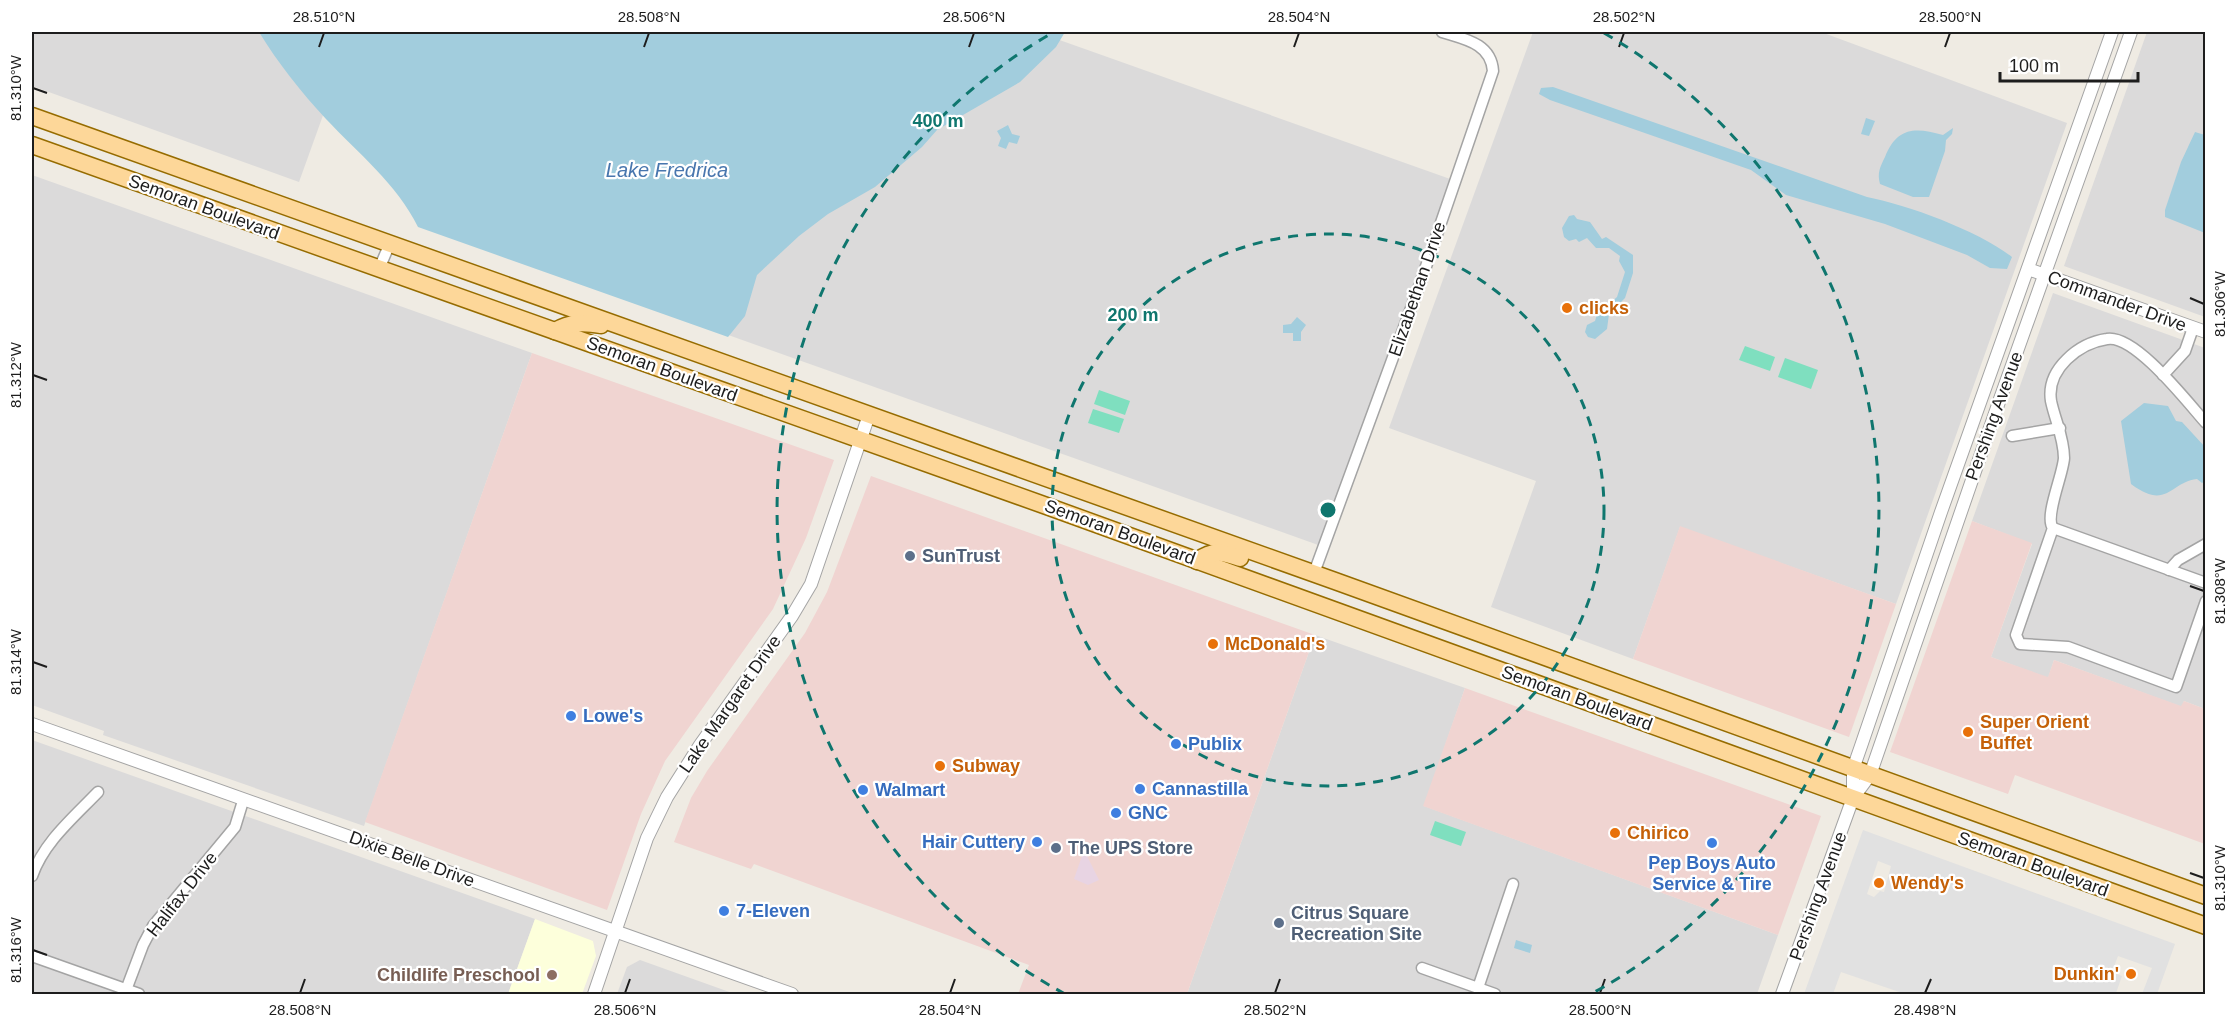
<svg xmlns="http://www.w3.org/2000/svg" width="2237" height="1026" font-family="Helvetica,sans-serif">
<rect width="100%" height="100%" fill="#efebe3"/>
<g fill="#dbdada">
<polygon points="32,32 353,32 299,182 32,86"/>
<polygon points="1037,32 1453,180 1321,546 560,275"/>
<polygon points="1533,32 1821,32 2067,123 1896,604 1680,527 1633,659 1491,607 1536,481 1389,428"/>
<polygon points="2147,32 2205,32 2205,317 2064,266"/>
<polygon points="32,175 532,353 364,826 103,735 104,731 32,705"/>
<polygon points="2053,293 2205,348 2205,709 2184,701 2182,707 2054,660 2048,678 1991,657 2032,544 1972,521"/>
<polygon points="1315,635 1465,688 1424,806 1778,935 1757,994 1187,994"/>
<polygon points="32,740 535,919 508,994 32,994"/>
<polygon points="640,960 735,994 617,994 627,967"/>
</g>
<g fill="#f0d4d1">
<polygon points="532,353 834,460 806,538 773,609 665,761 641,814 607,910 365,822"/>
<polygon points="871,476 1315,635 1187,994 1018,994 1029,965 754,864 751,869 674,842 691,798 707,771 805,633 827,592"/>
<polygon points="1972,521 2032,543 1991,657 2048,677 2054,660 2181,706 2184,701 2205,709 2205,844 2015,775 2008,794 1890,752"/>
<polygon points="1680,526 1896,604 1849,737 1633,659"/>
<polygon points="1465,688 1821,816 1778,935 1423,806"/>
</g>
<polygon fill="#e8d4e3" points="1084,850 1099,880 1088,885 1074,879"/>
<polygon fill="#fdffdb" points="535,919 593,941 596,956 582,994 508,994"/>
<g fill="#7fdfbf">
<polygon points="1745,346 1775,357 1770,371 1739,360"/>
<polygon points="1785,358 1818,370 1811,389 1778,377"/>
<polygon points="1099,390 1130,401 1125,415 1094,404"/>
<polygon points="1093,409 1124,419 1119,433 1088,423"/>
<polygon points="1435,821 1466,832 1461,846 1430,835"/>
</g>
<path fill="#e1e1e1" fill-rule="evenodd" d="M 1863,830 L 2175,944 L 2157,994 L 2142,994 L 2152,968 L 2118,956 L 2112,972 L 2122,976 L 2116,993 L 2118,994 L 1905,994 L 1841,972 L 1833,994 L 1804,994 ZM 1878,861 L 1891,866 L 1884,892 L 1880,891 L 1874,897 L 1867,894 Z"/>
<g fill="#a2cddd">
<path d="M 259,32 L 1065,32 L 1056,47 L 1020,82 L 937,130 L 922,147 L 875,187 L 828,214 L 799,236 L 757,275 L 745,316 L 728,337 L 418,227 C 397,184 358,153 326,119 C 301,92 278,63 259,32 Z"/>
<path d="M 1553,87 L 1867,197 C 1908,205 1979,231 2012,257 L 2007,269 L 1990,268 L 1967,255 L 1885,224 L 1786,195 L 1751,170 L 1550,100 L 1539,94 L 1541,88 Z"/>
<polygon points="1866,118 1875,121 1869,136 1861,134"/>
<polygon points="1008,125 1012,134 1020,136 1017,144 1009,142 1006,149 998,146 1001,138 997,131"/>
<path d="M 1953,128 L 1952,134 L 1946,140 L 1945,151 L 1929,197 L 1913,197 L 1880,184 C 1877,173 1880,167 1885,157 C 1897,127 1915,127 1943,135 Z"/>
<polygon points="2195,132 2205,135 2205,233 2165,217 2165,210 2181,162"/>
<polygon points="1574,215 1577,219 1590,222 1602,239 1606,237 1633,255 1633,273 1625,298 1609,314 1607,329 1595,339 1588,337 1585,332 1587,325 1595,321 1600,305 1604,302 1609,304 1617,297 1625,272 1619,261 1620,256 1609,248 1596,248 1587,238 1579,242 1576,239 1569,241 1564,237 1562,228 1569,216"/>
<polygon points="1297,317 1306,325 1301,332 1301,341 1293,341 1293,333 1283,333 1283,325 1291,324"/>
<path d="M 2144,403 L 2168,406 L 2176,421 L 2182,422 L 2205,447 L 2205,481 L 2202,483 L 2197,479 C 2170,482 2167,511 2131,484 L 2121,421 Z"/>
<polygon points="1516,940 1532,945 1530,953 1514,948"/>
</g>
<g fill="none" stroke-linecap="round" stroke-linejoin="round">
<g stroke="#a4a4a4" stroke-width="13">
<g id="minor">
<polyline points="379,269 390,243"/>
<polyline points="2163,375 2185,351 2193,328"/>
<path d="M 2206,423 C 2188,403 2135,334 2107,339 C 2079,343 2046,369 2051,401 C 2055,420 2064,438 2064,458 C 2063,475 2044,517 2053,528 L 2016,635 L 2020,644 L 2068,647 L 2176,687 L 2206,601"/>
<polyline points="2012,436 2060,428"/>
<polyline points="2053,528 2206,583"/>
<polyline points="2169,570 2178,560 2206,544"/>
<path d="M 1314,573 L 1421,281 L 1493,71 C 1491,43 1464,39 1442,32"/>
<path d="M 32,876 C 44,842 73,818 98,792"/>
<polyline points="32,956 139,994"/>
<polyline points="1422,968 1495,994"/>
<polyline points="1478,988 1513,884"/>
<polyline points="126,990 143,945 153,926 235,827 243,801"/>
</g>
</g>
<g stroke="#a4a4a4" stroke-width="14">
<g id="tertiary">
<polyline points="2028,269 2206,332"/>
<polyline points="32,724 792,994"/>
<polyline points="1853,798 1853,769 1861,746 1941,512 2112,32"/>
<polyline points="594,994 647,838 667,797 700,745 792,616 811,584 869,415"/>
<polyline points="1782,994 1853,798 1870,775 2000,399 2131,32"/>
</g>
</g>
<g stroke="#966c00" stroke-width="19">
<g id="primary">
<polyline points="32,116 1335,581 2206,896"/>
<polyline points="32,145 1041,504 2206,926"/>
<path d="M 555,331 C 571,322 583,322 601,325"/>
<path d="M 1197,561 C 1213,549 1223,552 1240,558"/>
</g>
</g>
<use href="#minor" stroke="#fff" stroke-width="10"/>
<use href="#tertiary" stroke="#fff" stroke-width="12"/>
<use href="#primary" stroke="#fdd799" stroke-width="16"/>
</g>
<path fill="none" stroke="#1d1d1d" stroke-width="2" d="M 319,47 L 324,33M 644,47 L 649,33M 969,47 L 974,33M 1294,47 L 1299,33M 1619,47 L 1624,33M 1945,47 L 1950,33M 33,88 L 47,93M 2190,298 L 2204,304M 33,375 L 47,380M 2190,586 L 2204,591M 33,662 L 47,667M 2190,873 L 2204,878M 33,950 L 47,955M 300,993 L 305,979M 625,993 L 630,979M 950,993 L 955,979M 1275,993 L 1280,979M 1600,993 L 1605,979M 1925,993 L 1931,979"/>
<g fill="none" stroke="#0f766e" stroke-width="3" stroke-dasharray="10 8">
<circle cx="1328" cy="510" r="276"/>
<path d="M1065 994A551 551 0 0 1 1052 33M1604 33A551 551 0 0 1 1591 994"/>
</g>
<g fill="#e8710a" stroke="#fff" stroke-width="2">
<circle cx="1567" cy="308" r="6"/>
<circle cx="1213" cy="644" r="6"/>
<circle cx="1968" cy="732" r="6"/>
<circle cx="940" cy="766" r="6"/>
<circle cx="1615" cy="833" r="6"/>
<circle cx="1879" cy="883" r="6"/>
<circle cx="2131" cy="974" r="6"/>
</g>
<g fill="#5c6f8a" stroke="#fff" stroke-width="2">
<circle cx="910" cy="556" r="6"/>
<circle cx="1056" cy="848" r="6"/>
<circle cx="1279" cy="923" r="6"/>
</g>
<g fill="#3f7fe0" stroke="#fff" stroke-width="2">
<circle cx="571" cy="716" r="6"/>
<circle cx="1176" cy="744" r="6"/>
<circle cx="1140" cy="789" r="6"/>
<circle cx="863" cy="790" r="6"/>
<circle cx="1116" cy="813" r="6"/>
<circle cx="1037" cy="842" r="6"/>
<circle cx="1712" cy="843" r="6"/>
<circle cx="724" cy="911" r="6"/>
</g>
<circle fill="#8d6e63" stroke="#fff" stroke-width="2" cx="552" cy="975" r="6"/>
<g text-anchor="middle" stroke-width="4.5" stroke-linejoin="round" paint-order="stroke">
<g font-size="18" fill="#1d1d1d" stroke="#fff">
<text transform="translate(204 207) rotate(20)" y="6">Semoran Boulevard</text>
<text transform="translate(1417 289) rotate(-71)" y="6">Elizabethan Drive</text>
<text transform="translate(2117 301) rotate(20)" y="6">Commander Drive</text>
<text transform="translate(662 369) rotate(20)" y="6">Semoran Boulevard</text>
<text transform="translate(1994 416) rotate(-70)" y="6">Pershing Avenue</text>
<text transform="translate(1120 532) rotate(20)" y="6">Semoran Boulevard</text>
<text transform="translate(1577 698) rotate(20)" y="6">Semoran Boulevard</text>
<text transform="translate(730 704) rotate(-55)" y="6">Lake Margaret Drive</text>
<text transform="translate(412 859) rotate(20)" y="6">Dixie Belle Drive</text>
<text transform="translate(2033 864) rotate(20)" y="6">Semoran Boulevard</text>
<text transform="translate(182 894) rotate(-52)" y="6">Halifax Drive</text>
<text transform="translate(1818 896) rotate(-70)" y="6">Pershing Avenue</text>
</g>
<g font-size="18" font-weight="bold" fill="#c56008" stroke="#fff" text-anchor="start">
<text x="1579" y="314">clicks</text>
<text x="1225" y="650">McDonald's</text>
<text x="1980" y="728">Super Orient<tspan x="1980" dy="21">Buffet</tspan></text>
<text x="952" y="772">Subway</text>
<text x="1627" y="839">Chirico</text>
<text x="1891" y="889">Wendy's</text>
<text x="2119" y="980" text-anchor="end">Dunkin'</text>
</g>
<g font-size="18" font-weight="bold" fill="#4e5e75" stroke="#fff" text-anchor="start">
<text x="922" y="562">SunTrust</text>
<text x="1068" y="854">The UPS Store</text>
<text x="1291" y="919">Citrus Square<tspan x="1291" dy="21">Recreation Site</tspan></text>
</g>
<g font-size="18" font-weight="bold" fill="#366cbe" stroke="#fff" text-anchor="start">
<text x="583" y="722">Lowe's</text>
<text x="1188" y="750">Publix</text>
<text x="1152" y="795">Cannastilla</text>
<text x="875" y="796">Walmart</text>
<text x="1128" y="819">GNC</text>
<text x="1025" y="848" text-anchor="end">Hair Cuttery</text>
<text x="1712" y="869" text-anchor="middle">Pep Boys Auto<tspan x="1712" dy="21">Service &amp; Tire</tspan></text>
<text x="736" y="917">7-Eleven</text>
</g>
<g font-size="18" font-weight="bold" fill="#785e54" stroke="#fff" text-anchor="end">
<text x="540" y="981">Childlife Preschool</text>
</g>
<g font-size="20" font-style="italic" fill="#4876ae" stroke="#fff">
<text x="667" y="177">Lake Fredrica</text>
</g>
</g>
<circle cx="1328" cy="510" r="9" fill="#0f766e" stroke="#fff" stroke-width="3"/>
<g font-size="18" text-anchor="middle" font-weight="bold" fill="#0f766e" stroke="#fff" stroke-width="4.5" stroke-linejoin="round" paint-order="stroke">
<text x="938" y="127">400 m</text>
<text x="1133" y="321">200 m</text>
</g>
<rect width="2237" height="1026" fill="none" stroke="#ffffff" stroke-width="66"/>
<path d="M2000 72v9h138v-9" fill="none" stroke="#1d1d1d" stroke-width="3"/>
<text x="2009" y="72" font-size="18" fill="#1d1d1d" stroke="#ffffff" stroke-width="4.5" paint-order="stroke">100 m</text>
<rect x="33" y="33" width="2171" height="960" fill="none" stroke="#1d1d1d" stroke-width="2"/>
<g font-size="15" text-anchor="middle" fill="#1d1d1d">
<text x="324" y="22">28.510°N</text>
<text x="649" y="22">28.508°N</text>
<text x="974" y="22">28.506°N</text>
<text x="1299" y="22">28.504°N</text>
<text x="1624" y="22">28.502°N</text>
<text x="1950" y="22">28.500°N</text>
<text transform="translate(16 88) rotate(-90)" y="5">81.310°W</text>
<text transform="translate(2220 304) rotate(-90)" y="5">81.306°W</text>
<text transform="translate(16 375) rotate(-90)" y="5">81.312°W</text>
<text transform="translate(2220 591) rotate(-90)" y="5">81.308°W</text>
<text transform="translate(16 662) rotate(-90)" y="5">81.314°W</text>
<text transform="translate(2220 878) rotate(-90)" y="5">81.310°W</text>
<text transform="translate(16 950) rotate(-90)" y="5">81.316°W</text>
<text x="300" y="1015">28.508°N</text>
<text x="625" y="1015">28.506°N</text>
<text x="950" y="1015">28.504°N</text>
<text x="1275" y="1015">28.502°N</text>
<text x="1600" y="1015">28.500°N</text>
<text x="1925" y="1015">28.498°N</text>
</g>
</svg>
